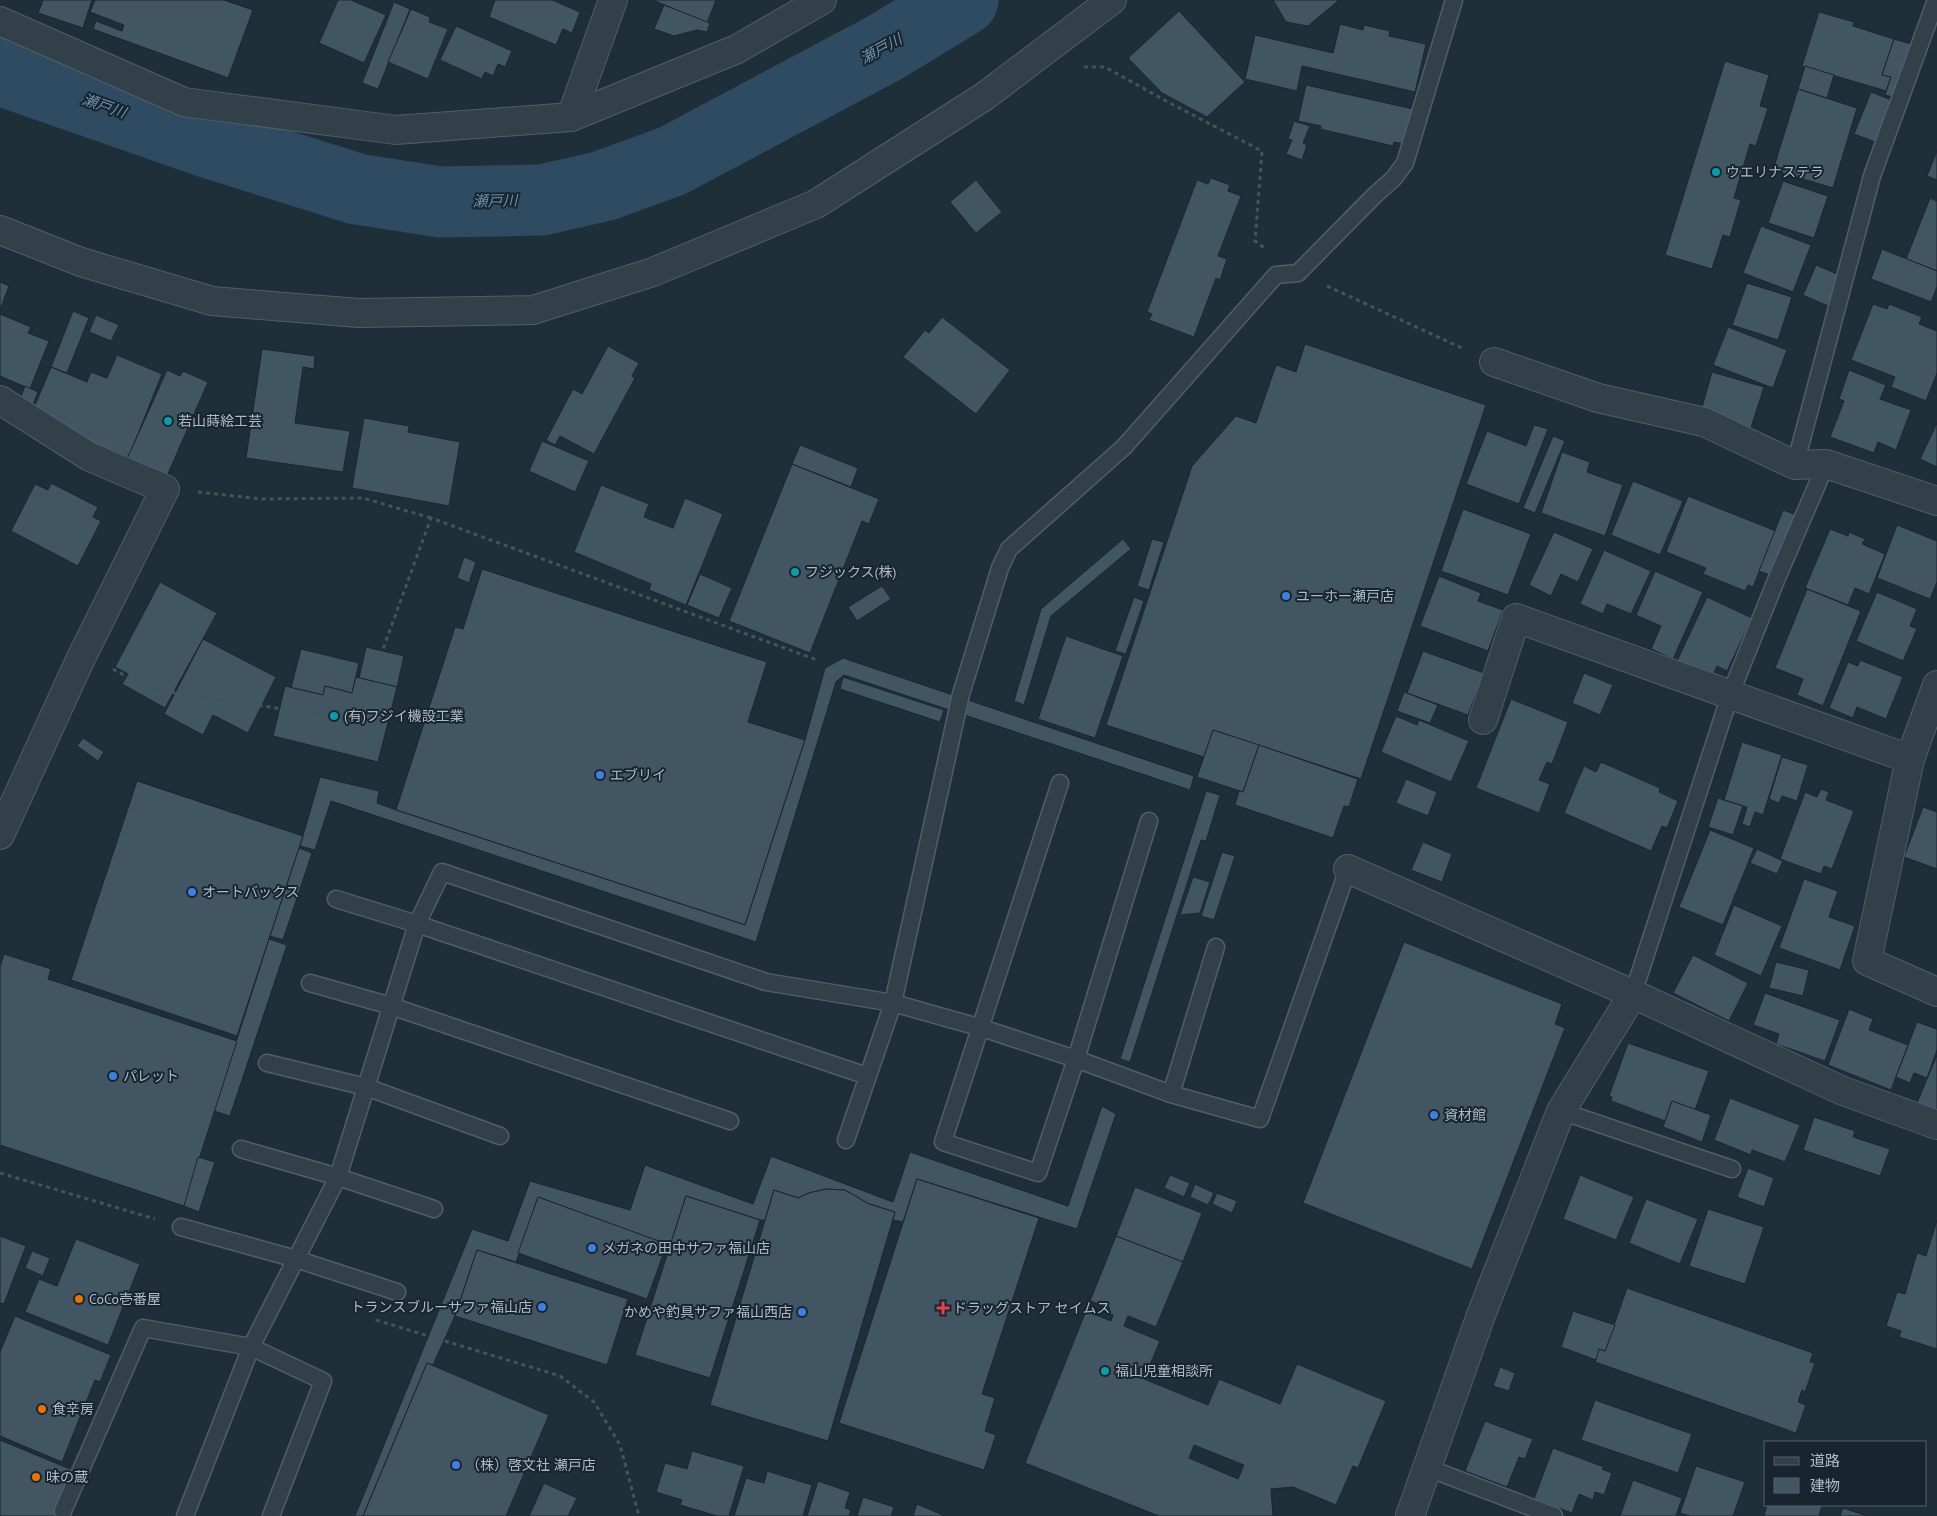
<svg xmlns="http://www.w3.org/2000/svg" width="1937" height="1516" font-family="'PT Sans','Noto Sans JP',sans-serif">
<rect width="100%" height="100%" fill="#1f2f3a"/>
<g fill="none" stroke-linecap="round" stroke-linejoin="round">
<polyline stroke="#2f4b61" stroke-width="71" points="0,70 207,142 357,189 440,202 542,200 603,186 672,161 886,47 963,0"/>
</g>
<g fill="#425562" stroke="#1a2731" fill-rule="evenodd">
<polygon points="43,0 92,0 83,28 38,13"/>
<polygon points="95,0 224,0 253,10 228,78 93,29 96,21 122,31 124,25 90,12"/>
<polygon points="338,0 351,0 386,15 364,63 319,43"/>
<polygon points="495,0 552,0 580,12 572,33 563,29 556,45 489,17"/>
<polygon points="653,0 716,0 707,23"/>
<polygon points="1273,0 1339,0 1308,26 1286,22"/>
<polygon points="394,2 410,9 378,89 362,83"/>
<polygon points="664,5 710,23 707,32 697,30 674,36 654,29"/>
<polygon points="411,9 430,17 429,22 448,29 428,79 388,62"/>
<polygon points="1179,11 1245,82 1207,117 1162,93 1128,58"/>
<polygon points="1819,12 1854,22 1853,26 1894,39 1882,75 1891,77 1886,91 1802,66"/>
<polygon points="1340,24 1363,30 1364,25 1390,31 1389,36 1426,44 1415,92 1302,66 1297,91 1245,79 1255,35 1333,53"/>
<polygon points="456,26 512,51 505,67 498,64 493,76 485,72 482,79 440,60"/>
<polygon points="1894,39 1921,47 1905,100 1885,95 1891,77 1882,75"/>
<polygon points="1725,61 1769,75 1760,106 1768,108 1756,146 1750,144 1734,198 1741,200 1730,237 1723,235 1712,269 1665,255"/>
<polygon points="1805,66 1834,75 1827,98 1798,89"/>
<polygon points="1306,85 1413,109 1404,144 1394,142 1393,146 1320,129 1321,126 1298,121"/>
<polygon points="1798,89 1857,108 1833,188 1773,170"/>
<polygon points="1871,92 1899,103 1883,145 1854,134"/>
<polygon points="1294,121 1310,126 1303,143 1307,145 1302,160 1286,154 1292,140 1288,139"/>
<polygon points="1937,151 1937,180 1927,176"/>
<polygon points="1211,178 1230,185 1228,191 1241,196 1218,256 1227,259 1220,280 1216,278 1194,337 1149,320 1152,314 1147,312 1197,180 1208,184"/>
<polygon points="976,180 1002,212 976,233 950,202"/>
<polygon points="1783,181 1828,196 1814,238 1768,223"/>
<polygon points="1930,198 1937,201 1937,271 1906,259"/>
<polygon points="1761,226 1811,245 1793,292 1743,273"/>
<polygon points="1882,249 1937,271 1937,287 1931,302 1871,279"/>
<polygon points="1816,265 1842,276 1828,306 1803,295"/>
<polygon points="0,282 9,286 0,310"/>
<polygon points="1747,283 1792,297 1778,340 1732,325"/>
<polygon points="1873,304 1887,309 1889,304 1922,317 1919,324 1937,331 1937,373 1926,401 1891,387 1895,377 1851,360"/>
<polygon points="73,311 89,318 67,373 51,367"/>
<polygon points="0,314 31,327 28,333 49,341 30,389 0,376"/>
<polygon points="96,315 119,325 111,341 89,332"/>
<polygon points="942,317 1010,370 976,414 903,357 925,330 929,333"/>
<polygon points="1728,327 1787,350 1773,388 1713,365"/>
<polygon points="1305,344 1486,405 1361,779 1213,730 1204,757 1106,725 1192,466 1236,416 1256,423 1276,365 1296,372"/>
<polygon points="608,346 639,363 632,376 635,378 594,454 560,436 555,445 546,440 573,389 582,394"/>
<polygon points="262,349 315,356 314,369 303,367 295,423 350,431 343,472 246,458"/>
<polygon points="117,355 162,374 119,481 61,457 71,434 30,417 51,367 87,382 91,372 107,378"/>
<polygon points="167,370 180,376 183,371 208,382 167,476 127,459"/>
<polygon points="1849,370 1886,385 1880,399 1911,410 1896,450 1878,442 1874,453 1830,437 1844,401 1839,399"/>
<polygon points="1712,372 1764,387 1747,440 1697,425"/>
<polygon points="25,386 38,392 26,422 16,409"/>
<polygon points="364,418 409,426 408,432 460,442 449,506 352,488"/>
<polygon points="1937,423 1937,467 1920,459"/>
<polygon points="1534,425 1548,429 1519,504 1466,484 1487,431 1526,446"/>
<polygon points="1553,436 1565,441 1535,513 1523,508"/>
<polygon points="542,441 589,461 575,492 529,471"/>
<polygon points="800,445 858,468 851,487 792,464"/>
<polygon points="1562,452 1590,462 1587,472 1623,485 1605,536 1541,513"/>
<polygon points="792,464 879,499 869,524 862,521 810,653 729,621"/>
<polygon points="1633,481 1683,501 1660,555 1611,535"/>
<polygon points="51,483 98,507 93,517 101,521 78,566 11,531 35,484 48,490"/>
<polygon points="601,485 649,504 644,517 673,528 685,498 723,514 686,605 649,590 651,584 574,552"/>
<polygon points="1688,496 1776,531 1753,587 1748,585 1745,591 1703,574 1706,568 1666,552"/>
<polygon points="1463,509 1531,534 1508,595 1441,571"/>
<polygon points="1783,510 1796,515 1772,576 1759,571"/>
<polygon points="1897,525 1937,541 1937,582 1930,599 1877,578"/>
<polygon points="1830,529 1848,536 1849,532 1865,539 1862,544 1885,554 1869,594 1855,588 1848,605 1805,588"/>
<polygon points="1554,532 1593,549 1578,582 1561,574 1551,596 1529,585"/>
<polygon points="1123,539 1131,549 1051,616 1024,705 1014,701 1041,609"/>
<polygon points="1152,539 1164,542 1149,590 1137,586"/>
<polygon points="1604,550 1651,571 1631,614 1607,604 1603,614 1580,604"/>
<polygon points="464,557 476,562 469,583 457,578"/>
<polygon points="482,569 767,662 748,722 805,740 745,925 396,810 455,627 463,629"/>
<polygon points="1655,571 1703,592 1673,659 1651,649 1661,626 1636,615"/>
<polygon points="700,574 732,588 719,618 687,605"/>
<polygon points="1439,576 1481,593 1478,601 1503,610 1488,651 1420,626"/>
<polygon points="160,582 217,613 165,708 122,684 128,674 115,667"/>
<polygon points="882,586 891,599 857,621 848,607"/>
<polygon points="1807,589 1861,611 1823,706 1797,695 1803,679 1775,668"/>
<polygon points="1877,592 1917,609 1910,626 1917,629 1903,661 1856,641"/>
<polygon points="1134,597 1144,601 1126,654 1115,651"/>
<polygon points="1707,597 1752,618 1727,671 1717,666 1712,677 1677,661"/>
<polygon points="1066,636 1123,656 1095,738 1038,719"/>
<polygon points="203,639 276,677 248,733 213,715 203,735 164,714"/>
<polygon points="366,647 404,656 397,687 359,678"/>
<polygon points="301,649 359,663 352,693 325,686 323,695 291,688"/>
<polygon points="1423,651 1484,673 1468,715 1407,693"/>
<polygon points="843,658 1194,776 1190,790 844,675 836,682 756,942 331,801 315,850 300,846 320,777 379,791 377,803 396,810 745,925 805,740 825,668"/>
<polygon points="1860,660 1903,677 1886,719 1857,707 1853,718 1829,708 1848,662 1858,666"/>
<polygon points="1584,673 1613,685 1600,715 1572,703"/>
<polygon points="356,677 397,687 378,762 273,736 285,686 323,695 325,686 352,693"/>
<polygon points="843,677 944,710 940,722 840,689"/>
<polygon points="1404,692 1438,705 1430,723 1397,711"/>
<polygon points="1511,699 1568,722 1552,764 1547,762 1539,780 1550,784 1539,813 1476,788"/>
<polygon points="1396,716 1417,725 1419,720 1469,741 1451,782 1381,752"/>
<polygon points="1213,730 1259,745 1243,792 1197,777"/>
<polygon points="83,738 104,752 98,761 77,746"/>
<polygon points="1742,742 1782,755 1763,815 1755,812 1750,827 1742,824 1747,807 1724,800"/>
<polygon points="1259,745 1358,779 1349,807 1344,806 1333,838 1235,805 1239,791 1243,792"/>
<polygon points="1782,757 1808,765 1797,801 1782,796 1779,803 1769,799"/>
<polygon points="1601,762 1660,788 1659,792 1678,801 1667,828 1662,826 1651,851 1564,813 1584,766 1596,772"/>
<polygon points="1406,779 1437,792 1428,816 1396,803"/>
<polygon points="137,781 303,836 237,1036 71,980"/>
<polygon points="1821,789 1829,792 1826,800 1854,811 1832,869 1824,866 1821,874 1780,859 1805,792 1817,797"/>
<polygon points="1206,791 1220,795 1206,841 1201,840 1130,1062 1120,1059"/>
<polygon points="1718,798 1743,806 1733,835 1708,827"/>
<polygon points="1923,807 1937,812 1937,869 1904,857"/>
<polygon points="1710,830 1754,848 1723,925 1679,907"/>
<polygon points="1423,842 1452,854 1442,882 1411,870"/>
<polygon points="299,848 312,853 283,940 270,936"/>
<polygon points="1757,849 1783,861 1777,874 1750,863"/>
<polygon points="1222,852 1235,856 1214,920 1201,916"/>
<polygon points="1193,877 1210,882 1200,913 1180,915"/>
<polygon points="1804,879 1838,891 1829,917 1855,926 1840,970 1779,948"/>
<polygon points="1734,905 1782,926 1761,976 1714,955"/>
<polygon points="269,939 287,945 230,1116 214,1111"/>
<polygon points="1404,942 1562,1004 1555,1024 1565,1028 1472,1269 1303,1203"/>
<polygon points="4,954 51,969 48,979 237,1041 184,1206 0,1145 0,967"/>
<polygon points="1693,955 1748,983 1729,1021 1673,993"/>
<polygon points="1776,962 1809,970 1803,996 1769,988"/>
<polygon points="1765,993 1840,1020 1825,1061 1776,1044 1779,1034 1753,1025"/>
<polygon points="1849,1009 1873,1019 1869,1030 1908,1045 1891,1090 1828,1065"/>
<polygon points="1917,1022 1937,1029 1937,1050 1927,1078 1914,1073 1910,1083 1896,1077"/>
<polygon points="1628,1043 1709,1071 1695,1110 1672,1101 1665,1121 1611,1101 1612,1097 1609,1096"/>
<polygon points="1937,1055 1937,1111 1917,1103"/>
<polygon points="1730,1098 1800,1125 1785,1162 1752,1150 1751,1155 1714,1140"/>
<polygon points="1672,1101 1711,1115 1702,1142 1663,1127"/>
<polygon points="1102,1106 1116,1114 1077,1229 917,1179 903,1222 893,1220 895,1212 869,1204 845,1190 826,1189 809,1193 798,1198 774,1190 765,1220 760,1220 686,1196 670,1246 538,1197 516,1262 477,1250 455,1316 433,1365 427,1363 363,1516 355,1516 472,1229 508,1241 530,1181 630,1210 645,1165 753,1204 771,1156 893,1202 910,1152 1068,1206"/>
<polygon points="1814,1117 1855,1131 1853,1137 1890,1149 1880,1176 1803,1150"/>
<polygon points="198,1157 215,1162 199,1212 184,1206"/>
<polygon points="1748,1168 1774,1178 1764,1207 1737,1197"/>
<polygon points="1170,1175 1190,1183 1184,1197 1164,1188"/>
<polygon points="1580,1175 1634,1197 1616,1240 1563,1219"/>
<polygon points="917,1179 1039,1218 982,1394 995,1398 985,1431 996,1435 984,1470 839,1423"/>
<polygon points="1195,1184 1214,1193 1208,1205 1190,1197"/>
<polygon points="1135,1187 1202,1213 1183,1262 1116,1236"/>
<polygon points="826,1189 845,1190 869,1204 895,1212 828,1441 710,1405 774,1190 798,1198 809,1193"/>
<polygon points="1217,1193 1237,1201 1232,1213 1212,1204"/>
<polygon points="686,1196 760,1220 710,1378 635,1355"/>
<polygon points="538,1197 667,1244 647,1299 518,1253"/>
<polygon points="1646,1199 1698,1219 1680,1264 1629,1243"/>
<polygon points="1708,1209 1764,1227 1745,1284 1689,1266"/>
<polygon points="1937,1220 1937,1349 1899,1337 1901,1331 1886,1326 1897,1292 1905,1294 1917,1253 1926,1256"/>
<polygon points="0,1236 26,1246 4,1304 0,1303"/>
<path d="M 1116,1236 L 1183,1262 L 1156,1327 L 1128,1316 L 1124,1326 L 1160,1341 L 1144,1379 L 1208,1405 L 1219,1379 L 1280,1404 L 1297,1364 L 1386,1401 L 1358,1468 L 1353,1466 L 1336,1505 L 1293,1487 L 1271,1489 L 1273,1516 L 1159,1516 L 1025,1463 L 1086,1311 L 1111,1321 L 1113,1315 L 1107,1313 L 1110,1308 L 1090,1301 ZM 1194,1445 L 1244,1465 L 1238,1479 L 1189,1458 Z"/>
<polygon points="76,1239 140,1264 108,1345 25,1312 39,1279 57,1286"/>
<polygon points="477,1250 628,1299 607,1365 455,1316"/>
<polygon points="32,1251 50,1258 43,1276 25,1268"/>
<polygon points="1627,1288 1813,1353 1810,1362 1815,1363 1805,1392 1802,1390 1798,1402 1806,1405 1796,1433 1595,1362 1599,1349 1605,1351"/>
<polygon points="1573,1311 1615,1325 1605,1351 1599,1349 1596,1360 1561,1347"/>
<polygon points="15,1316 111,1355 100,1382 95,1380 62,1462 0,1436 0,1352"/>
<polygon points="427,1363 549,1415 506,1516 363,1516"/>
<polygon points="1500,1367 1515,1373 1509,1391 1493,1386"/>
<polygon points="1595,1400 1692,1434 1678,1473 1581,1440"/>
<polygon points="1485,1421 1533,1439 1525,1459 1519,1457 1507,1487 1465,1471"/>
<polygon points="0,1440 75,1471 66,1516 0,1516"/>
<polygon points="1553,1448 1604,1467 1602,1469 1612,1473 1604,1495 1595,1492 1593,1500 1579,1494 1572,1513 1534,1499"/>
<polygon points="692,1451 744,1466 729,1516 717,1516 680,1505 682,1500 656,1492 665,1463 687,1469"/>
<polygon points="1696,1466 1745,1482 1733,1516 1690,1516 1680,1513"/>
<polygon points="767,1471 812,1485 803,1516 734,1516 746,1478 764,1483"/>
<polygon points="1633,1480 1682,1498 1676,1516 1620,1516"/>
<polygon points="818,1481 850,1492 845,1508 851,1510 849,1516 807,1516"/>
<polygon points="544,1483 577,1498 568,1516 529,1516"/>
<polygon points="863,1497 894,1507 891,1516 857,1516"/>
<polygon points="917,1504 945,1516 913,1516"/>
<polygon points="1767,1505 1822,1505 1819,1516 1764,1516"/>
<polygon points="1843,1508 1867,1516 1840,1516"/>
</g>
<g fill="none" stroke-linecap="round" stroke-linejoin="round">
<g stroke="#505e68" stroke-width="19">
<g id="lane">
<polyline points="1795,465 1872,176 1936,0"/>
<polyline points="1060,783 943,1142 1038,1173 1076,1059 1149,821"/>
<polyline points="336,899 417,924 867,1076"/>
<polyline points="310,983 391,1006 730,1121"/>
<polyline points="1633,994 1730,695 1777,578 1826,464"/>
<polyline points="267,1063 366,1087 500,1136"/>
<polyline points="1171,1094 1216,947"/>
<polyline points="1561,1111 1732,1169"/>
<polyline points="846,1140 893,1003 982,1028 1076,1059 1171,1094 1260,1119 1348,869"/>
<polyline points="241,1149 338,1177 434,1209"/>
<polyline points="181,1227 296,1259 397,1292"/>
<polyline points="1428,1468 1554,1516"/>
<polyline points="63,1511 143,1328 251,1347 323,1381 271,1516"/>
<polyline points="185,1516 251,1347 338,1177 417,924 442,872 766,982 893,1003 961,694 1000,568 1009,549 1124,447 1276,275 1298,273 1375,195 1394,178 1405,163 1454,0"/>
</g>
</g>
<g stroke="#505e68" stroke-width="30">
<g id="street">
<polyline points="0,21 184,102 396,130 571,117 737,49 822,0"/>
<polyline points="571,117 613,0"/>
<polyline points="0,230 81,262 212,301 359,313 533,310 653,272 816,204 985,96 1112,0"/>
<polyline points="1494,362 1598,398 1704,422 1795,465 1826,464 1937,501"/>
<polyline points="0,400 90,457 165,489 81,658 0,835"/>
<polyline points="1937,685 1910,759 1867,961 1937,992"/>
<polyline points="1483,720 1516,618 1910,759"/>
<polyline points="1348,869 1633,994 1843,1091 1937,1125"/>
<polyline points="1410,1516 1481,1315 1561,1111 1633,994"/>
</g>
</g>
<g stroke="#3e5857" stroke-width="3" stroke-dasharray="4 4" stroke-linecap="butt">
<polyline points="1084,67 1105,67 1166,101 1262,151 1255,241 1266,249"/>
<polyline points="1327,286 1464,349"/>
<polyline points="198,492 262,499 363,498 431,518"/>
<polyline points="113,669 149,689 357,720 431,518 817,660"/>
<polyline points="0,1173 155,1219"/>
<polyline points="376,1320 560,1376 594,1402 620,1445 639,1516"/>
</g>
<use href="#lane" stroke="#32404a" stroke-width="16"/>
<use href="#street" stroke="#32404a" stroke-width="28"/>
</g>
<g fill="#0f9aa8" stroke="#18252f" stroke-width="2">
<circle cx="1716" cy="172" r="5"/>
<circle cx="168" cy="421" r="5"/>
<circle cx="795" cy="572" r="5"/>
<circle cx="334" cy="716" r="5"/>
<circle cx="1105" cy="1371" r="5"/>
</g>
<g fill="#3f7fe0" stroke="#18252f" stroke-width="2">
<circle cx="1286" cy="596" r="5"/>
<circle cx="600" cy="775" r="5"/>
<circle cx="192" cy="892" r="5"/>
<circle cx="113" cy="1076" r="5"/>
<circle cx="1434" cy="1115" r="5"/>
<circle cx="592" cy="1248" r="5"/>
<circle cx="542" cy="1307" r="5"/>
<circle cx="802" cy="1312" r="5"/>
<circle cx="456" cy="1465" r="5"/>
</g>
<g fill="#e8710a" stroke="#18252f" stroke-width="2">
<circle cx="79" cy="1299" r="5"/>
<circle cx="42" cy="1409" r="5"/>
<circle cx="36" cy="1477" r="5"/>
</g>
<path fill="#e0444e" stroke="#18252f" stroke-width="2" d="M940.5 1300.5h5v5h5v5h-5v5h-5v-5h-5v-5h5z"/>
<g text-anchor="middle" stroke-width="4" stroke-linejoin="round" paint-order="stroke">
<g font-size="14" fill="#adbbc7" stroke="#18252f" text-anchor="start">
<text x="1726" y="177">ウエリナステラ</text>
<text x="178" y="426">若山蒔絵工芸</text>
<text x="805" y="577">フジックス(株)</text>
<text x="1296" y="601">ユーホー瀬戸店</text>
<text x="344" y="721">(有)フジイ機設工業</text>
<text x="610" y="780">エブリイ</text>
<text x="202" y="897">オートバックス</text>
<text x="123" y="1081">パレット</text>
<text x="1444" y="1120">資材館</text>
<text x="602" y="1253">メガネの田中サファ福山店</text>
<text x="89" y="1304">CoCo壱番屋</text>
<text x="532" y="1312" text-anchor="end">トランスブルーサファ福山店</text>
<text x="953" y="1313">ドラッグストア セイムス</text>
<text x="792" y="1317" text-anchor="end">かめや釣具サファ福山西店</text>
<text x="1115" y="1376">福山児童相談所</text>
<text x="52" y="1414">食辛房</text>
<text x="466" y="1470">（株）啓文社 瀬戸店</text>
<text x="46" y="1482">味の蔵</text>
</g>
<g font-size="15" font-style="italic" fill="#6a92ae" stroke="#18252f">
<text transform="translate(881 49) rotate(-29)" y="5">瀬戸川</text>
<text transform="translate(104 106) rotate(19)" y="5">瀬戸川</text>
<text transform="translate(495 201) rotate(-1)" y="5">瀬戸川</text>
</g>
</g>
<rect x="1764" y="1441" width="162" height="65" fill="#18252f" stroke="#54616c"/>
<rect x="1774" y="1457" width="25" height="8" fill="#32404a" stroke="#54616c"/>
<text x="1810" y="1466" font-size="15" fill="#adbbc7">道路</text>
<rect x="1774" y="1478" width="25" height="15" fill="#425562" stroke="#54616c"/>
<text x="1810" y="1491" font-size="15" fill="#adbbc7">建物</text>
</svg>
